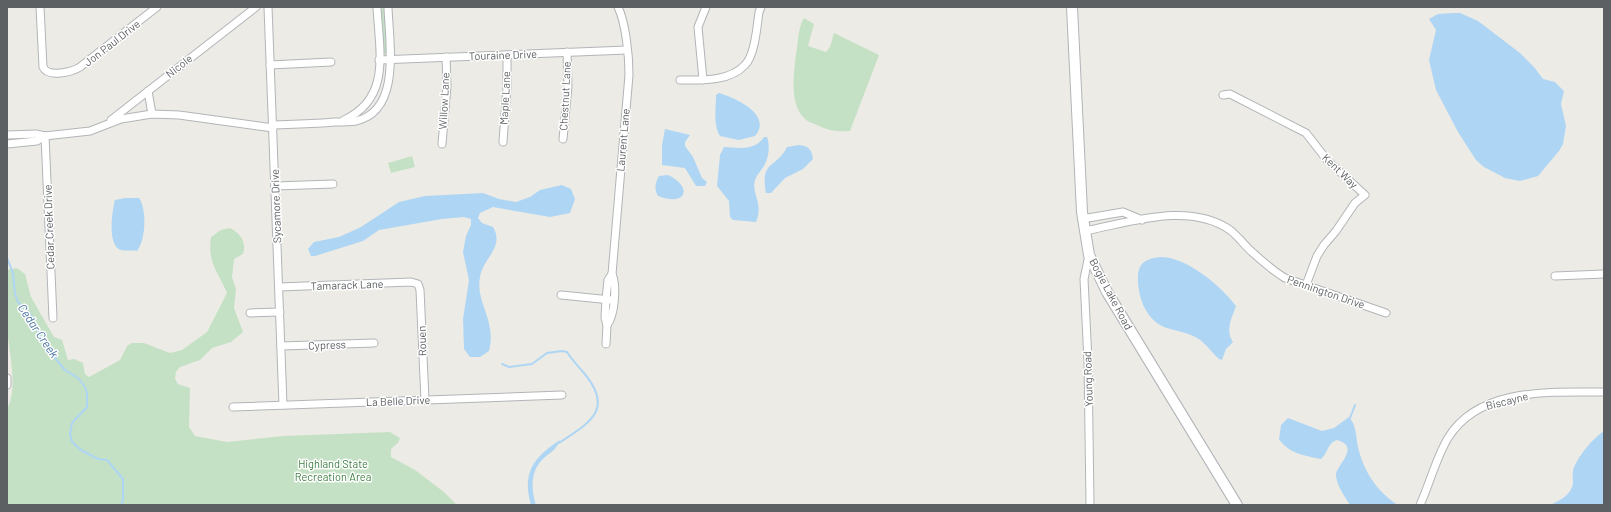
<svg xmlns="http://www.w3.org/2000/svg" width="1611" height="512" font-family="Barlow,sans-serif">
<rect width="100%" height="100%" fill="#edebe5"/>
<g fill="#c5e1c5">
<polygon points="383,8 385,11 387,52 385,54 382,54 380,10"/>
<path d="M 804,18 L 814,24 L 808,46 L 826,52 L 830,47 L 834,33 L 879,55 L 850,131 C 837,132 829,131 817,125 C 813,123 807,122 804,118 C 789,103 794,72 796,54 C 798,43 798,27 804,18 Z"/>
<polygon points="412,156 415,167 391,173 388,163"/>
<path d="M 230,228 C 240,233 247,242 243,254 L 234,259 L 232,277 L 236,289 L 234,308 L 243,332 L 231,342 L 212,348 L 200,360 L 180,367 L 176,372 L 175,379 L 178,384 L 190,388 L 189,427 L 195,436 L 227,442 L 283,436 L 390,432 L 400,438 L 398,443 L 391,449 L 391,457 L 415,470 L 444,492 L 457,505 L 7,505 L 7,409 C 19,387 8,350 7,326 C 6,308 7,289 7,270 L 17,268 L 25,274 L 31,297 L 54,337 L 62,340 L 68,360 L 74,359 L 83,363 L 85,374 L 89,377 L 120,360 L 127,346 L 132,343 L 144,343 L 170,353 L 182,350 L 207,332 L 227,293 C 218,271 207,263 211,237 L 221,230 Z"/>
</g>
<g fill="#aed6f4">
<polygon points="1453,13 1460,13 1478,21 1520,53 1534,67 1543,79 1555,82 1564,91 1561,104 1566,126 1563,144 1559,151 1538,176 1520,181 1505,178 1484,167 1476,160 1458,132 1436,90 1429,60 1436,30 1429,19 1438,14"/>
<path d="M 719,93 C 736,98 773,115 755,136 L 739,140 L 720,136 C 713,124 716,109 716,95 Z"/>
<polygon points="665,129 690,135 685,142 685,146 693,157 702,178 707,182 705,186 696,186 685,168 662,165 662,145"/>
<path d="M 764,137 L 767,137 C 770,144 769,157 765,164 C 763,169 757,174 755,180 C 751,194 764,203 756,222 L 733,220 L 730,217 L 729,201 L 717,186 L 720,155 L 724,147 C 739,148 755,151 764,137 Z"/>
<path d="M 799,145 C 809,146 812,150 813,159 L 803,169 L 785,178 L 771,193 L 766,193 C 760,160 776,169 787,147 Z"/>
<path d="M 668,175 C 693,187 687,207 658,196 C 654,189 655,183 659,176 Z"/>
<path d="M 562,185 L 571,189 L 575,199 L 570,213 L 550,217 L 493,207 L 480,213 L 478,218 L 482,223 L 493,227 C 505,247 483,258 480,277 C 475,303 497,320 489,351 L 480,357 L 470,357 L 464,349 L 463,319 L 469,280 L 463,252 L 466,236 L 471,225 L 471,219 L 464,217 L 442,219 L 379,230 L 363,241 L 315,256 L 311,256 L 308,249 L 314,242 L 339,237 L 361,227 L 399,202 L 425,196 L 483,193 L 499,199 L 516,202 L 530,197 L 540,190 Z"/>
<path d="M 125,198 L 139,198 C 147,209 146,240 137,251 C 133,250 126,251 121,250 C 107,246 112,211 115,200 Z"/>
<path d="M 1162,257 C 1188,258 1221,286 1236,306 C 1232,318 1225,329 1233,342 L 1226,349 L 1222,360 L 1219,359 C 1211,352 1206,343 1197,338 C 1187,332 1175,331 1164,327 C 1145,319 1137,295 1138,275 C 1139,261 1149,258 1162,257 Z"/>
<path d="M 1349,417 C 1356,424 1356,437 1358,447 C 1363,470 1377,492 1398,505 L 1350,505 C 1345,497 1337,486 1336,476 C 1335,466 1362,447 1337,440 C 1327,443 1328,454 1321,459 C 1305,456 1288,453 1279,439 L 1281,425 L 1288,418 L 1322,431 L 1334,428 Z"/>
<path d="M 1604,431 L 1604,505 L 1549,505 C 1559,502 1572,494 1573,483 C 1573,478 1572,472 1574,467 C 1580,454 1592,439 1604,431 Z"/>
<path d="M 560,440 C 557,449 551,452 544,458 C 530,471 531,488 536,505 L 531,505 C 522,472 533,458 560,440 Z"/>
</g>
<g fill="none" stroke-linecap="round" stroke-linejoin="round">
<g stroke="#aed6f4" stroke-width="2">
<polyline points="7,258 13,273 15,294 18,302 32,316 39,334 54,357 65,370 78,378 85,387 87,393 87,407 72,423 70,434 72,442 81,450 98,459 107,460 123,479 123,500 121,505"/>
<path d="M 502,364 L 509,367 L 532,364 L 547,353 L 562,351 L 567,352 C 572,360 578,366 584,373 C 615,410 589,423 559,443"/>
<polyline points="1350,418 1355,405"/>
</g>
<g stroke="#b2b5b8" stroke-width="9">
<g id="street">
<path d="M 40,7 L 43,67 C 48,78 72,72 80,67 L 157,7"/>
<polyline points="268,7 283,405"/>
<polyline points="379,60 627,50"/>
<polyline points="270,65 331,62"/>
<path d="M 680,80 C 701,80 729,82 745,65 C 755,55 757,26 759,12 L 761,7"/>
<polyline points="703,80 698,27 706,7"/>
<polyline points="148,91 152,114"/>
<polyline points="1223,95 1230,94 1306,133 1327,160 1365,195 1355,203 1336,231 1324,245 1317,256 1306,285"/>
<polyline points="111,120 256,7"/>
<path d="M 344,120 C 392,98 379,50 377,7"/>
<path d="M 273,125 C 293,124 314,124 334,122 C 341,122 349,122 356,121 C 402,111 389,41 388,7"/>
<polyline points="7,135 36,134 45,136 90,131 121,119 152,114 179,115 273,128"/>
<polyline points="45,136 53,318"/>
<polyline points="563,139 568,86 567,52"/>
<polyline points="503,142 507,87 507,55"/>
<polyline points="7,144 37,141 45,136"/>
<polyline points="442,144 447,86 446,57"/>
<polyline points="275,186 333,184"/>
<polyline points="1082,219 1123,212 1142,220"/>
<path d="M 1084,231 C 1129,223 1188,201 1230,230 C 1238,236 1244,245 1252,252 C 1262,261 1273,271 1285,278 L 1386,313"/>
<polyline points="1089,255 1084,279 1088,361 1090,505"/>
<polyline points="1555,276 1604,274"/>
<polyline points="279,287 411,282 418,284 420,290 425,400"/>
<polyline points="561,295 611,300"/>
<polyline points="250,313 280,312"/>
<path d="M 607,325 C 615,315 617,285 612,274"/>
<path d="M 606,344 L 607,325 L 605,318 L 606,299 L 608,280 L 612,274 L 629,75 C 629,56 626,24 618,7"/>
<polyline points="281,346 374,343"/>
<polyline points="7,378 7,385"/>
<polyline points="233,407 562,395"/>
<path d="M 1420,505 C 1430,483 1436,458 1448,438 C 1479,387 1552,392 1604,392"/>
</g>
</g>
<g stroke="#b1b4b8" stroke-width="12">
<polyline id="secondary" points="1072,7 1082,212 1089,255 1107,292 1237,505"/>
</g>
<use href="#street" stroke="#fff" stroke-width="7"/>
<use href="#secondary" stroke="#fff" stroke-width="10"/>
</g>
<g text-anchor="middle" stroke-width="3" stroke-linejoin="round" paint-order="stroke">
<g font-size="11" fill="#5d6063" stroke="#fff">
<text transform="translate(112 43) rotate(-38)" y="4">Jon Paul Drive</text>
<text transform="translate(503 55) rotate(-2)" y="4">Touraine Drive</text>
<text transform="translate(179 66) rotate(-38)" y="4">Nicole</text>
<text transform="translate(565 96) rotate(-87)" y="4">Chestnut Lane</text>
<text transform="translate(505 98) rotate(-87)" y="4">Maple Lane</text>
<text transform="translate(444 101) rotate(-87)" y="4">Willow Lane</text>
<text transform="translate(623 140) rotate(-85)" y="4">Laurent Lane</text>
<text transform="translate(1340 171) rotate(44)" y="4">Kent Way</text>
<text transform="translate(276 206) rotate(-92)" y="4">Sycamore Drive</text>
<text transform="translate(49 227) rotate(-92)" y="4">Cedar Creek Drive</text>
<text transform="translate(347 285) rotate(-2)" y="4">Tamarack Lane</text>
<text transform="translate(1326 292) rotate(19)" y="4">Pennington Drive</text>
<text transform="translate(1111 294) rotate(62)" y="4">Bogie Lake Road</text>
<text transform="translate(422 341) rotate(-92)" y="4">Rouen</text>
<text transform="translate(327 345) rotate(-2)" y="4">Cypress</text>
<text transform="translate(1088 379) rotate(-92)" y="4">Young Road</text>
<text transform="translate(398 401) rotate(-2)" y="4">La Belle Drive</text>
<text transform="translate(1507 401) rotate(-14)" y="4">Biscayne</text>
</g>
<g font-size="11" fill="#407f43" stroke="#fff">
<text x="333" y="468">Highland State<tspan x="333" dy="13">Recreation Area</tspan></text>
</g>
<g font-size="12" font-style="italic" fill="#4d78a4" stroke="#fff">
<text transform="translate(38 331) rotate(56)" y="4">Cedar Creek</text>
</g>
</g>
<rect width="1611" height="512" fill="none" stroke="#5d6063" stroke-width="16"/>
</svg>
